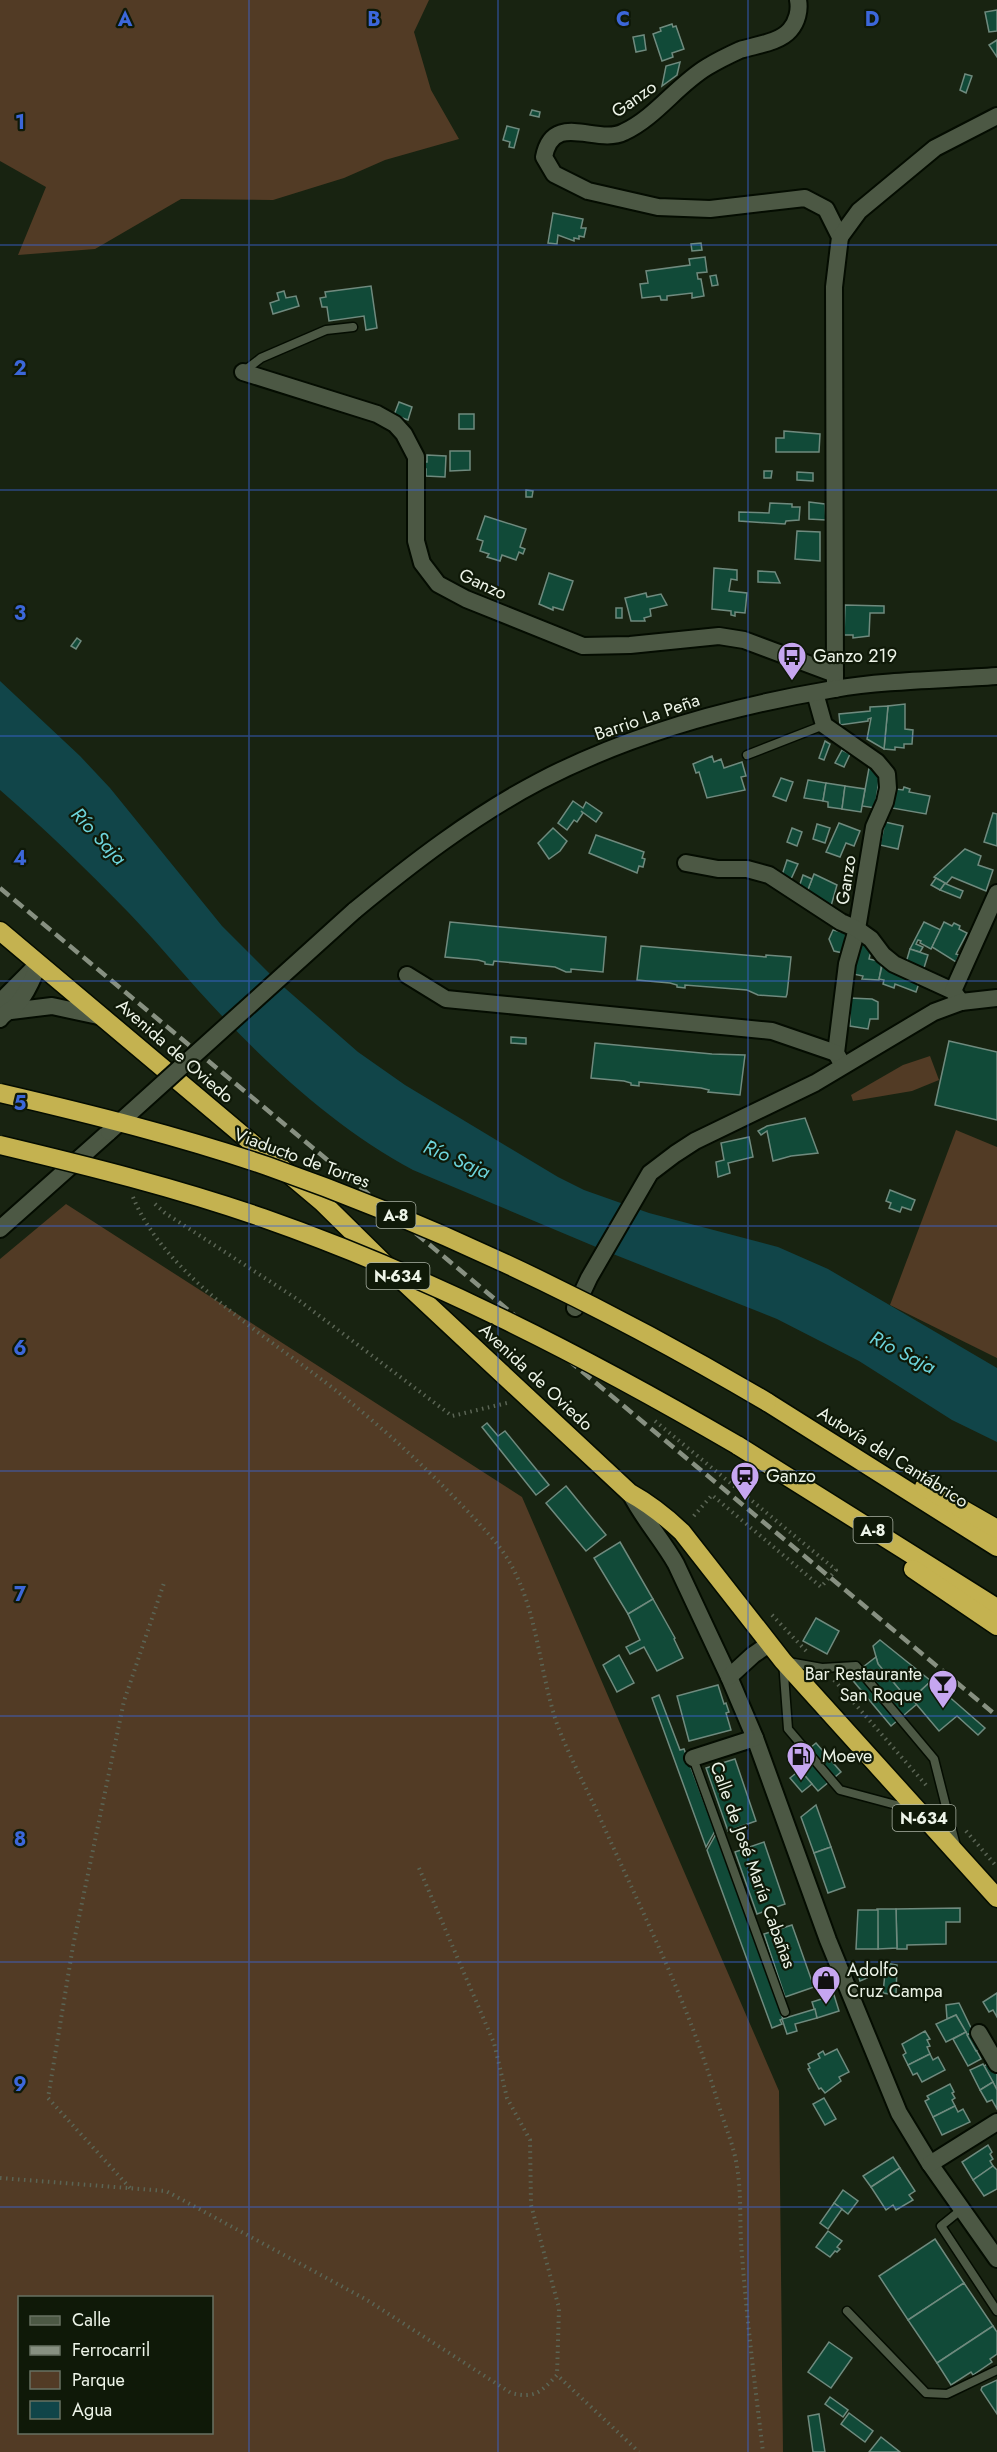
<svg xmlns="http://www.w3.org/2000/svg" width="997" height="2452" font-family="Jost,sans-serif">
<rect width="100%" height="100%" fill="#182311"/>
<g fill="#523b25" fill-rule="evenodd">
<polygon points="0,0 429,0 414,32 431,90 459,139 385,160 344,178 273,200 181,199 95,249 18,255 46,187 0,161"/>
<polygon points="930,1056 939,1080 912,1091 853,1101 851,1095 903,1065"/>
<polygon points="956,1130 997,1147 997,1358 890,1305"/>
<path d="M 66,1204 L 522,1497 L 779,2091 L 783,2452 L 0,2452 L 0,1259 ZM 20,2298 L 212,2298 L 212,2432 L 20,2432 Z"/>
</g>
<path fill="#114549" d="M 0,681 L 80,756 L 110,788 L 222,926 L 278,982 L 358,1052 L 405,1085 L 558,1177 L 584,1190 L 649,1213 L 778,1247 L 828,1269 L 997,1368 L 997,1442 L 952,1420 L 859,1361 L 777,1319 L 608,1252 L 413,1170 C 342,1132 278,1075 223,1017 C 190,983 161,946 128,912 C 87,870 44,828 0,790 Z"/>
<g fill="#114a38" stroke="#6f8a7e" stroke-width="1.5">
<polygon points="997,10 997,31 989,32 985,12"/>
<polygon points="672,24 673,27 676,26 684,49 672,53 673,57 662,61 653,34 661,31 660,28"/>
<polygon points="644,35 646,50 636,52 633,37"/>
<polygon points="997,40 997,57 989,45"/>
<polygon points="680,62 677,75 662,86 666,66"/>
<polygon points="965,74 972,76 966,93 960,90"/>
<polygon points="532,110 540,112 539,117 530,115"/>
<polygon points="507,126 519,129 514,148 509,147 510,142 503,140"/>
<polygon points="553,213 583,219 581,228 586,228 584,237 579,236 579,239 574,238 574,241 558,235 557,244 548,243"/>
<polygon points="701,243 702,250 692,251 691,244"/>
<polygon points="705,257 707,272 697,273 698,279 701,279 704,296 692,298 692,293 667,296 667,300 661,300 660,296 642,298 640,284 648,283 646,271 690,265 689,259"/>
<polygon points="716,275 718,285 712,286 710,276"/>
<polygon points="371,286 377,328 366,330 364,316 329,321 327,307 322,307 320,298 326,297 325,292"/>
<polygon points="284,291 286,298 296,296 299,306 273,314 270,303 279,300 277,293"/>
<polygon points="399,402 412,407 408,420 394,415"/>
<rect x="459" y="414" width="15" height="15"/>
<polygon points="784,431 820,434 819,452 776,452 776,438 784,438"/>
<polygon points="450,451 470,451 470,470 450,471"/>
<polygon points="427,455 446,456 445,477 426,476 426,469 422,469 423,462 427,462"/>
<polygon points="764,471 772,471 771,478 764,478"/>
<polygon points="797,472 813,473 813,481 797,480"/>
<polygon points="526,490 533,491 532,497 526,497"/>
<polygon points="809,502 825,504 826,520 809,519"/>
<polygon points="770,503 792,504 792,507 800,507 799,520 786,521 785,524 739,521 739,512 769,513"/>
<polygon points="485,516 526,529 520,547 525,549 523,554 519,552 516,560 502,555 500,561 487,557 489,554 480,551 483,541 477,539"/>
<polygon points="797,531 820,532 820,561 795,559"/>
<polygon points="714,568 737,570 737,580 731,579 729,591 747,593 745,613 735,612 735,616 731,615 731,611 712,609"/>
<polygon points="758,571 775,572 780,583 758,582"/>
<polygon points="549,573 573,581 563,610 553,607 553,610 539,604"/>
<polygon points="646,593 647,597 661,594 667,605 650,609 651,616 644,618 645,621 631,621 625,598"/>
<polygon points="845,605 884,606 884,613 870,613 869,636 853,638 853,635 844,635"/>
<rect x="616" y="608" width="6" height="10"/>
<polygon points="77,638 81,641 76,649 71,646"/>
<polygon points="905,704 905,729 913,730 912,744 904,744 904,748 895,747 895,750 884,749 888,706"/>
<polygon points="888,706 884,749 867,739 871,718 868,719 868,721 840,725 839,714 870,711 870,707"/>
<polygon points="825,741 830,744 824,760 819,758"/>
<polygon points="842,750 850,754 844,767 835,763"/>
<polygon points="712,756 714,762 721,759 724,768 742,762 746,776 741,777 745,790 707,798 699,772 696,773 693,764"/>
<polygon points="869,768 876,769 879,780 875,808 862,806"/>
<polygon points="781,778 793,782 786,801 773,796"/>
<polygon points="808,780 826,783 823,801 804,798"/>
<polygon points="826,783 845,786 842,809 828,807 828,802 823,801"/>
<polygon points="845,786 865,789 861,812 842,809"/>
<polygon points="904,787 910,789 909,792 930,796 926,814 892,808 896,789 903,790"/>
<polygon points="573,801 583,808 586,802 602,813 596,822 581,811 583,813 577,822 574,820 567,830 558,823"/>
<polygon points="993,813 997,814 997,846 984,842"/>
<polygon points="885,822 903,826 898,849 880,845"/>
<polygon points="839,823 860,831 854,846 846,843 840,857 826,852"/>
<polygon points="817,824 830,828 825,843 813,839"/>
<polygon points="553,828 567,841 560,851 549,859 538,843"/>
<polygon points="792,828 802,832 797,846 787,842"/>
<polygon points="596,835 644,852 642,858 645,859 643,867 639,866 637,873 589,853"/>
<polygon points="965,849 981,856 978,865 993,870 986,891 952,877 946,884 963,891 960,898 940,890 945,883 934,877"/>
<polygon points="787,860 798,864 791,879 782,875"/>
<polygon points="814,874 837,885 831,906 807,892"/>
<polygon points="803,875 812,879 807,892 799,887"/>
<polygon points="936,878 945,883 940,890 931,885"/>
<polygon points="450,922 606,937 603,972 571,969 571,972 566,972 555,967 494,961 493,965 485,964 485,962 478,960 445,957"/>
<polygon points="924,922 941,930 931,949 920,943 921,941 918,940 916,944 923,947 920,952 910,949"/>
<polygon points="944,922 952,926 954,923 960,926 959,929 967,933 956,954 959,955 956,962 932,947"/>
<polygon points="833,930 846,933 843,953 834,951 829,939"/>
<polygon points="859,942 872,947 869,959 882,962 879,980 862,979 863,976 853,974"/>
<polygon points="641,946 766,957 766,955 791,957 787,994 786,997 758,995 747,990 685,985 685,988 677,987 677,985 670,983 637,980"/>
<polygon points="910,949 928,955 923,971 905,966"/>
<polygon points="882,966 898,971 919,983 916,992 895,984 894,988 883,984 884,980 879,979"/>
<polygon points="850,998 872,999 878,1002 878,1019 870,1019 868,1029 850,1026"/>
<polygon points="511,1037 526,1038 526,1044 511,1043"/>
<polygon points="949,1041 997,1052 997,1120 935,1105"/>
<polygon points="595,1043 712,1054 745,1055 740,1095 708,1092 709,1090 701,1088 639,1082 639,1086 631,1085 631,1083 624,1081 591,1078"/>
<polygon points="805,1118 818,1153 791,1156 773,1161 767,1131 761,1135 758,1131 767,1126"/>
<polygon points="749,1137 753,1157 728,1163 730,1173 718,1177 716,1162 724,1160 721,1143"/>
<polygon points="890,1190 915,1200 911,1210 902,1207 900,1212 889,1208 891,1203 886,1201"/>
<polygon points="487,1423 498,1436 505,1431 549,1485 536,1495 482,1427"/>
<polygon points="566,1486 606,1535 586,1551 546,1503"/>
<polygon points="620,1542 653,1599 628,1614 594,1558"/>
<polygon points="653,1599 675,1638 674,1639 683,1658 657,1671 644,1647 630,1654 626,1647 640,1640 628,1614"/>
<polygon points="816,1618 839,1631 827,1654 803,1641"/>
<polygon points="880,1640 931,1681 909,1701 878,1664 873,1646"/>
<polygon points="619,1655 634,1683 617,1692 603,1665"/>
<polygon points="876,1657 878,1664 909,1701 912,1699 917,1704 891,1726 850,1677"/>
<polygon points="931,1681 985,1728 978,1735 957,1716 939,1731 912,1699"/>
<polygon points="718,1685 724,1704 726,1703 729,1712 726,1713 731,1730 689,1741 677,1696"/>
<polygon points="659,1695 680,1750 684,1749 715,1831 706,1847 652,1698"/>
<polygon points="816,1743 841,1772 818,1791 793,1762"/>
<polygon points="735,1759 756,1821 728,1831 706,1768"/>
<polygon points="800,1770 812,1784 802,1792 790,1778"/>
<polygon points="816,1805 831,1847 814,1853 801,1817"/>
<polygon points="716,1834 783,2019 780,2020 782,2024 772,2028 707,1850"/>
<polygon points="764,1842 785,1904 757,1914 735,1852"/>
<polygon points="831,1847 845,1887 828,1893 814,1853"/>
<polygon points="960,1908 960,1922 946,1922 946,1944 907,1945 907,1949 897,1949 896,1909"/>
<polygon points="896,1909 897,1948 878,1949 877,1909"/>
<polygon points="858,1910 878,1910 878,1949 856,1949"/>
<polygon points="792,1925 814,1987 785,1997 764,1934"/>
<polygon points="886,1963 897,1965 896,1995 883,1993"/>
<polygon points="864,1969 867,1978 860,1981 857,1972"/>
<polygon points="997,1993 997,2017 993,2010 989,2012 983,2002"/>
<polygon points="834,1995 839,2011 817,2018 812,2002"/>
<polygon points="959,2003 973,2032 967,2035 956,2015 947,2019 946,2005"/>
<polygon points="815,2009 817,2018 795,2024 797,2031 787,2034 782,2019"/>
<polygon points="956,2015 966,2032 946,2042 936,2024"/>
<polygon points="925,2031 930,2039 927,2040 930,2046 927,2047 930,2054 908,2065 903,2055 906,2053 902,2044"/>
<polygon points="966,2032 981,2059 968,2066 953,2039"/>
<polygon points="973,2032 982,2048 976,2051 967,2035"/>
<polygon points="837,2049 849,2072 839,2077 841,2081 825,2093 821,2088 819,2089 808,2069 810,2068 808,2064 820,2058 818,2054 823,2051 825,2055"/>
<polygon points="930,2054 933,2060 938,2057 945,2070 922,2082 917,2073 913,2075 908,2065"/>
<polygon points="992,2061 997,2070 997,2090 984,2066"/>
<polygon points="983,2064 993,2082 980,2090 970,2070"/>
<polygon points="993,2082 997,2090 997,2109 992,2100 987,2102 980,2090"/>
<polygon points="950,2084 954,2092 952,2093 955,2098 952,2100 955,2106 933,2117 925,2101 929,2099 927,2096"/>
<polygon points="824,2098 836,2119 825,2125 813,2104"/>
<polygon points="955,2106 958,2112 963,2109 970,2122 942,2135 933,2117"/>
<polygon points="988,2145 992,2152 990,2154 993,2159 990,2161 993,2166 973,2180 962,2162"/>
<polygon points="893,2157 900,2168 871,2187 863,2176"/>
<polygon points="993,2166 997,2170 997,2189 984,2196 973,2180"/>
<polygon points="900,2168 915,2191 909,2195 913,2200 896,2210 893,2205 886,2210 871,2187"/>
<polygon points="843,2190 858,2201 848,2214 834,2203"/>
<polygon points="834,2203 842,2209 828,2229 820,2223"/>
<polygon points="828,2231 842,2241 837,2247 840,2249 837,2252 835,2251 830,2257 816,2247"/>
<polygon points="935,2239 964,2283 908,2320 879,2276"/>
<polygon points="964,2283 993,2326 937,2363 908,2320"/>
<polygon points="993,2326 997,2332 997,2354 990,2359 992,2362 973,2375 971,2372 951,2385 937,2363"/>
<polygon points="829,2342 852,2358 831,2388 808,2372"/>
<polygon points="997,2380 997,2414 981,2390 982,2387"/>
<polygon points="830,2397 848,2410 843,2417 825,2404"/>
<polygon points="849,2413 873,2431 865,2442 841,2424"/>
<polygon points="819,2414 825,2452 813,2452 808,2416"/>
<polygon points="881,2437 900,2452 869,2452"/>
</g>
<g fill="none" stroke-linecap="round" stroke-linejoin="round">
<g stroke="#040c01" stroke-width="11">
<g id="lane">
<polyline points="243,372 261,358 326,330 353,327"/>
<polyline points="747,755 824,725"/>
<polyline points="693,1758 785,2012"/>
<polyline points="911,1809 840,1790 788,1729 783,1661 822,1668 856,1666 934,1759 956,1846"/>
<polyline points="962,2209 941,2226 997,2311"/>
<polyline points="847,2311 926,2393 947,2394 997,2370"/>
</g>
</g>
<g stroke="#040c01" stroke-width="20">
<g id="street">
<path d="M 798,0 C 800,10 797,22 790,30 C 779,43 755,45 740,50 C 729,55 717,61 707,67 C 677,85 656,117 624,132 C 597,146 553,110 544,157 L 554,174 L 588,191 L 658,207 L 710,209 L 805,198 L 826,209 L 840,237 L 834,287 L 835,689"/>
<polyline points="840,237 859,211 935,148 997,116"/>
<polyline points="243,372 377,414 395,424 404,434 416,457 416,541 422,563 438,584 466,599 583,646 630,645 719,636 744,640 835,674"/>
<polyline points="815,693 824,725 877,762 887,774 888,788 885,802 874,827 857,929 847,964 836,1053 841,1062"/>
<polyline points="686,863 718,869 747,869 769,875 841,922 857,929 871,939 883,955 894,964 953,991 961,1002"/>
<path d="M 354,911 C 411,864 473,816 540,781 C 630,734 733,706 834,689 C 887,680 943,680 997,676"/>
<polyline points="407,975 446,999 772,1031 836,1053"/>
<polyline points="953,991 997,893"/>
<polyline points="0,1002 34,968"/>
<polyline points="11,1011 52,1006 103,1017"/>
<path d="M 0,1019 C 4,1012 13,1010 18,1003 C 28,992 33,977 39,964"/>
<polyline points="0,1229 109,1132"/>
<polyline points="575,1308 589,1278 650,1173 675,1154 695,1141 815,1083 934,1012 961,1002 997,998"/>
<path d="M 630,1493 C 643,1519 662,1539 676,1564 L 729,1677 L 755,1738 L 828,1940 L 899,2113 L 930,2164 L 997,2259"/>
<polyline points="729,1677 753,1655 769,1644"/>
<polyline points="693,1758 755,1738"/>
<polyline points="979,2033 997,2064"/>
<polyline points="930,2164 997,2122"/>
</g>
</g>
<g stroke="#040c01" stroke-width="21">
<g id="highway">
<path d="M 0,931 L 322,1202 L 393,1272 L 630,1493 C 650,1504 665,1516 682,1532 L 783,1661 L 997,1898"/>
<polyline points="767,1402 997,1547"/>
<polyline points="737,1445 997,1608"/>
<polyline points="924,1487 997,1529"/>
<polyline points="913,1569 997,1626"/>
</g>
</g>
<g stroke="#5b6555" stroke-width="4" stroke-dasharray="1.5 4.5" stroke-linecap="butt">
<path d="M 133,1197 C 165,1277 273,1340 339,1393 C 394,1437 446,1486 493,1539 C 538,1591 536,1662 557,1724 C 569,1756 586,1787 600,1818 C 642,1912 689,2004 718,2103 C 724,2124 734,2145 737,2167 C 742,2195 739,2226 742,2255 C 747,2321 755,2386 763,2452"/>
<polyline points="155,1204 165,1213 297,1299 452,1416 507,1403"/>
<polyline points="655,1421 836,1570 821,1587 712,1495 692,1518"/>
<polyline points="772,1615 808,1653"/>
<polyline points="834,1680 926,1785"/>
<polyline points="966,1831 997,1867"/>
<polyline points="419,1868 494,2043 507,2098 530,2140 531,2205 559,2308 557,2375"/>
<path d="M 0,2178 L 166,2191 L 367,2300 L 511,2393 C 535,2399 541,2392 557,2375 L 639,2452"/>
<polyline points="130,2188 48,2098 73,1946 124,1701 165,1580"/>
</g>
<use href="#lane" stroke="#4c5844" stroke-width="8"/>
<use href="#street" stroke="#4c5844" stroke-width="16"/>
<use href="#highway" stroke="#c4b250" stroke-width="18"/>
<polyline stroke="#879081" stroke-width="4.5" stroke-dasharray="12 6" stroke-linecap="butt" points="0,888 997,1716"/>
<g stroke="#040c01" stroke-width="20" stroke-linecap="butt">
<polyline id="street-bridge" points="109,1132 354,911"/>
</g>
<g stroke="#040c01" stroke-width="21" stroke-linecap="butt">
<g id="highway-bridge">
<path d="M 0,1093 C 90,1114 179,1136 267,1166 C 441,1227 608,1308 767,1402"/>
<path d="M 0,1145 C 88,1166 177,1188 263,1218 C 429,1276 586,1357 737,1445"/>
</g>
</g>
<use href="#street-bridge" stroke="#4c5844" stroke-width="16"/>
<use href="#highway-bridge" stroke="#c4b250" stroke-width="18"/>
</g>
<path fill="none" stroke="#3c67da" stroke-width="1.5" stroke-opacity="0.55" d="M 249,0 L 249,2452M 498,0 L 498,2452M 748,0 L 748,2452M 0,245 L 997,245M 0,490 L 997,490M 0,736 L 997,736M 0,981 L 997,981M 0,1226 L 997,1226M 0,1471 L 997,1471M 0,1716 L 997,1716M 0,1962 L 997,1962M 0,2207 L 997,2207"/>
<defs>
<g id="bus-pin" transform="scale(1.5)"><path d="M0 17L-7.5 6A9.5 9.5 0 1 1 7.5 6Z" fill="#c6a6f0" stroke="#0f1908"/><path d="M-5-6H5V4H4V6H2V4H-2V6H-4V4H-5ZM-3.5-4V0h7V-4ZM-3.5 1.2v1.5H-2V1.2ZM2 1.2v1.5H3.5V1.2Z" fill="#111"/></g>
<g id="station-pin" transform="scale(1.5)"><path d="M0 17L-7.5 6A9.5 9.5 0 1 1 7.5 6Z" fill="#c6a6f0" stroke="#0f1908"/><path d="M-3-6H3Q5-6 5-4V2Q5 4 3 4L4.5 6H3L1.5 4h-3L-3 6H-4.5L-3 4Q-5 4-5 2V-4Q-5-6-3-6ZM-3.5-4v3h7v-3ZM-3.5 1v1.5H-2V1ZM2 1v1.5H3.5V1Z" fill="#111"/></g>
<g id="bar-pin" transform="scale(1.5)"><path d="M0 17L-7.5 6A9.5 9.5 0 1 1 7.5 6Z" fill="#c6a6f0" stroke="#0f1908"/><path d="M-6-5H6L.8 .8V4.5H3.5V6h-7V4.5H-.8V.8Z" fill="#111"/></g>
<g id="fuel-pin" transform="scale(1.5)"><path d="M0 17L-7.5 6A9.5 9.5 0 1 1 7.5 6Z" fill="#c6a6f0" stroke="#0f1908"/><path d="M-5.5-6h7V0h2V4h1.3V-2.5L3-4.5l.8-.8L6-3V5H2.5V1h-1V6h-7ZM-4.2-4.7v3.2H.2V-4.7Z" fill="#111"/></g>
<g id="shop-pin" transform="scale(1.5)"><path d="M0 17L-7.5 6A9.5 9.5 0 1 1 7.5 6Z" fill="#c6a6f0" stroke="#0f1908"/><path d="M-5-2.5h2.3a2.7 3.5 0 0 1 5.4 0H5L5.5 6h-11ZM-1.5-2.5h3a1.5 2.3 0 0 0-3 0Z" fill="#111"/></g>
</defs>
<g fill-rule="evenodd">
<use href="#bus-pin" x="792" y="656"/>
<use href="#station-pin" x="745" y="1476"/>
<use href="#bar-pin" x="943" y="1684"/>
<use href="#fuel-pin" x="801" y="1756"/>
<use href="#shop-pin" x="826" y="1980"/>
</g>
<g text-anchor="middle" stroke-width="4.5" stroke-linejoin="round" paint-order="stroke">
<g fill="#0f1908" stroke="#aab2a5" stroke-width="1.5">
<rect x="376.5" y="1202" width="39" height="26" rx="4.5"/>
<rect x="366.5" y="1263" width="63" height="26" rx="4.5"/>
<rect x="853.5" y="1517" width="39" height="26" rx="4.5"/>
<rect x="892.5" y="1805" width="63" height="26" rx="4.5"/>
</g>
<g font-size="16" font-weight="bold" fill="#edf4e8">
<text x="396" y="1221">A-8</text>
<text x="398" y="1282">N-634</text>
<text x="873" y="1536">A-8</text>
<text x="924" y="1824">N-634</text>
</g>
<g font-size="18" fill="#edf4e8" stroke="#0f1908">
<text transform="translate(634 99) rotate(-35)" y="6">Ganzo</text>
<text transform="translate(483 584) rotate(25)" y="6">Ganzo</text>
<text transform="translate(647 717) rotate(-19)" y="6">Barrio La Peña</text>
<text transform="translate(846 880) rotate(-81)" y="6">Ganzo</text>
<text transform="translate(175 1051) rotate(41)" y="6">Avenida de Oviedo</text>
<text transform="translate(302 1158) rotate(20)" y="6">Viaducto de Torres</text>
<text transform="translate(536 1377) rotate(43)" y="6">Avenida de Oviedo</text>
<text transform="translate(893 1457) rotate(32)" y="6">Autovía del Cantábrico</text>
<text transform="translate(753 1865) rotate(70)" y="6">Calle de José María Cabañas</text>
</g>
<g font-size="18" fill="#edf4e8" stroke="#0f1908" text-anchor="start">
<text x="813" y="662">Ganzo 219</text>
<text x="766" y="1482">Ganzo</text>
<text x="922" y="1680" text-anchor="end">Bar Restaurante<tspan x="922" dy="21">San Roque</tspan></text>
<text x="822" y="1762">Moeve</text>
<text x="847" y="1976">Adolfo<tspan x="847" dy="21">Cruz Campa</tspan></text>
</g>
<g font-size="20" font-style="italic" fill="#6dd4db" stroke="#0f1908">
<text transform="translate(99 836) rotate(47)" y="7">Río Saja</text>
<text transform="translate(457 1159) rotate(23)" y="7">Río Saja</text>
<text transform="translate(903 1352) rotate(27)" y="7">Río Saja</text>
</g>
</g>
<g font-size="20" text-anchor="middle" font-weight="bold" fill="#3c67da" stroke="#0f1908" stroke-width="4.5" stroke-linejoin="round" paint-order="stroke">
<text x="125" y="26">A</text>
<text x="374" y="26">B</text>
<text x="623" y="26">C</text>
<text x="872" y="26">D</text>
<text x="20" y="129">1</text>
<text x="20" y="375">2</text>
<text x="20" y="620">3</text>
<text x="20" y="865">4</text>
<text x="20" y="1110">5</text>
<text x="20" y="1355">6</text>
<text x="20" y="1601">7</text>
<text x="20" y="1846">8</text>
<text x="20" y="2091">9</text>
</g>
<rect x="18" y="2296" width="195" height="138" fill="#0f1908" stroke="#687162" stroke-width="1.5"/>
<rect x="30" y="2316" width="30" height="9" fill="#4c5844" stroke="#687162" stroke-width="1.5"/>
<text x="72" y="2326" font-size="18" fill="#edf4e8">Calle</text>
<rect x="30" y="2346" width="30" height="9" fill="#879081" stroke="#687162" stroke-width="1.5"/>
<text x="72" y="2356" font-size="18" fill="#edf4e8">Ferrocarril</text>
<rect x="30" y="2371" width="30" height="18" fill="#523b25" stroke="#687162" stroke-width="1.5"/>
<text x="72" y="2386" font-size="18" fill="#edf4e8">Parque</text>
<rect x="30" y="2401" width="30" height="18" fill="#114549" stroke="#687162" stroke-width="1.5"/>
<text x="72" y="2416" font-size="18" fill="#edf4e8">Agua</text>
</svg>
